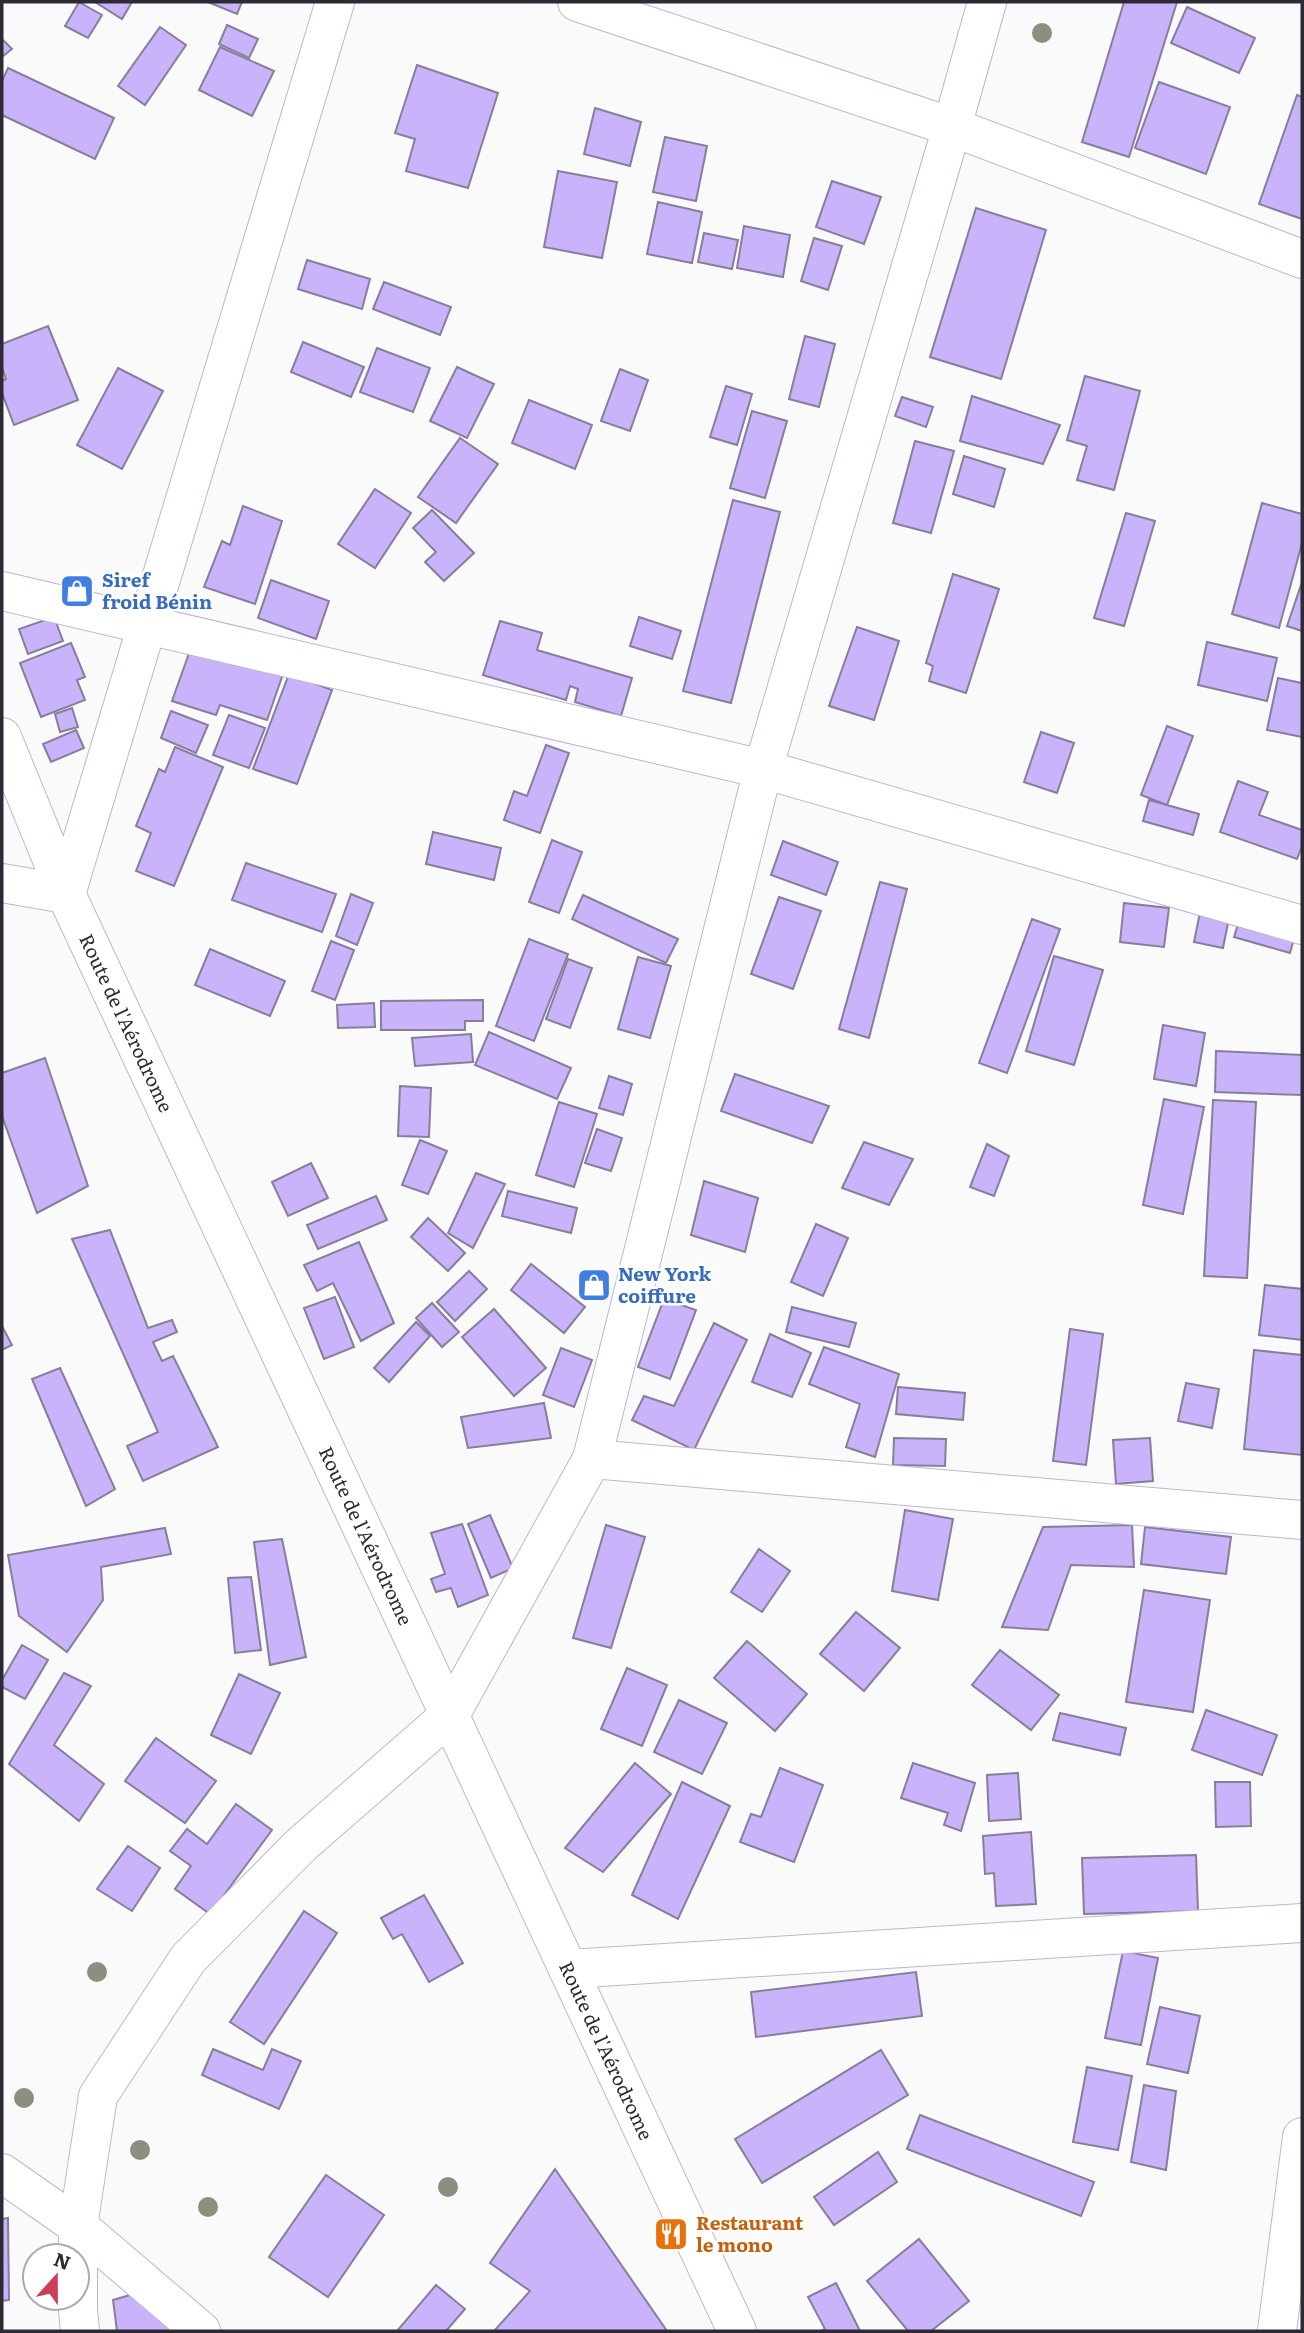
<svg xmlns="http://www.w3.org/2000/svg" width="1304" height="2333" font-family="Literata,serif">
<rect width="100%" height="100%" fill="#fafafa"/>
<g fill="#c9b4fb" stroke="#867e9b" stroke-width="2">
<polygon points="79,2 102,15 88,38 65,26"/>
<polygon points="95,2 132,2 122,19"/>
<polygon points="208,2 242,2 237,14"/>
<polygon points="1124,2 1177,2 1129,157 1082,142"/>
<polygon points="1187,7 1255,38 1239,73 1171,43"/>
<polygon points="227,25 258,39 249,58 219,44"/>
<polygon points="160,27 186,45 145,105 118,86"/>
<polygon points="2,39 12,49 2,57"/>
<polygon points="220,47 274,71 252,116 199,90"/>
<polygon points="417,65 498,93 468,188 406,171 415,139 395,133"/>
<polygon points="8,68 114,118 95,159 2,115 2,81"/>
<polygon points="1159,82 1230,107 1206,174 1135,148"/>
<polygon points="1297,95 1302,97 1302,219 1259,204"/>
<polygon points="595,108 641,122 630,166 584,154"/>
<polygon points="665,137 707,146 696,201 653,192"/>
<polygon points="558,171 617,182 602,258 544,247"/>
<polygon points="832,181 881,197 864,244 816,227"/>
<polygon points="658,202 702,212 692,263 647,254"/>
<polygon points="976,208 1046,230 1001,379 930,357"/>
<polygon points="744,226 790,235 783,277 737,268"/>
<polygon points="704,233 738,240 732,269 698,262"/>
<polygon points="814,238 842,246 828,290 801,281"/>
<polygon points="307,260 370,279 362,309 298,289"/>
<polygon points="384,282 451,307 440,335 373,309"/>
<polygon points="48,326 78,400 14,425 2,393 2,381 6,379 2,368 2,344"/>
<polygon points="805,336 835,344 819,407 789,399"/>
<polygon points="303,342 364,367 351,397 291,372"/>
<polygon points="377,348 430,368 413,412 360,392"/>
<polygon points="457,367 494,384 467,438 430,421"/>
<polygon points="118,368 163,391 122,469 77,445"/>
<polygon points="620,369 648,380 630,431 601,421"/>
<polygon points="1085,376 1140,391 1114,490 1077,480 1087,446 1067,440"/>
<polygon points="726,386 752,394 737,445 710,437"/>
<polygon points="972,396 1060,425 1043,464 960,441"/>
<polygon points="902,397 933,407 926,427 895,416"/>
<polygon points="529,400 592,425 575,469 512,443"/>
<polygon points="752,411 787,421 765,498 730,488"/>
<polygon points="460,438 498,464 456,523 418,497"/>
<polygon points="915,441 954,451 931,533 893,523"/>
<polygon points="964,456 1005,469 994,507 953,494"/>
<polygon points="375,489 411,513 375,568 338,544"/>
<polygon points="733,500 780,512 731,703 683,691"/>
<polygon points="1262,503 1302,514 1302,543 1279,628 1232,614"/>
<polygon points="243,506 282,521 255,604 204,587 222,541 230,545"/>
<polygon points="432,510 474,553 444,581 425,562 436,552 413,528"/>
<polygon points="1126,513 1155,521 1124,626 1094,618"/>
<polygon points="953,574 999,589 966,693 929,681 933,666 926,663"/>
<polygon points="271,580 329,601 316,639 258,618"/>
<polygon points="1302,582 1302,631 1287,626"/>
<polygon points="54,617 63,641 28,654 19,629"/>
<polygon points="639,617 681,631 672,659 630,646"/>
<polygon points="500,621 542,633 537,650 632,678 621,716 575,702 578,689 570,686 566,700 483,675"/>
<polygon points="857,627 899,641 874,720 829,706"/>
<polygon points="193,642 283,674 267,720 220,705 216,715 172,701"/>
<polygon points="1207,642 1277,658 1267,701 1198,685"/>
<polygon points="71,643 85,677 77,680 85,700 41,717 20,663"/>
<polygon points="289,674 332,690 297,784 253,769"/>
<polygon points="1278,678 1302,683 1302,737 1267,730"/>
<polygon points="72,708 78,727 60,732 55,714"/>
<polygon points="171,711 208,725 196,753 161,738"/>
<polygon points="229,715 265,728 249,768 213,755"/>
<polygon points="1167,726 1193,736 1167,805 1141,795"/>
<polygon points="76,730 84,748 51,762 43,744"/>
<polygon points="1041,732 1074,743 1057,793 1024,782"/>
<polygon points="546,745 569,753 540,833 504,820 514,791 527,796"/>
<polygon points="175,747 223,767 174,886 136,871 151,833 136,826 159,769 165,772"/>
<polygon points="1238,781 1268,792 1259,815 1302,830 1302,846 1297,859 1220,832"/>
<polygon points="1149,800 1199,814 1193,835 1143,821"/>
<polygon points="433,832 501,848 494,880 426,864"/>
<polygon points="552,840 582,852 559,913 529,902"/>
<polygon points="783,841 838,862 826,895 771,875"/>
<polygon points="246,863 336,894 322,932 232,900"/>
<polygon points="880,882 907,889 869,1038 839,1029"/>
<polygon points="1204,893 1233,898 1223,948 1194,942"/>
<polygon points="351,894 373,903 357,945 336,936"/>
<polygon points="583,895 678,939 666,963 572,919"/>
<polygon points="779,897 821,911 793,989 751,974"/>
<polygon points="1124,903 1169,908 1164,947 1120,942"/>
<polygon points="1242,911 1297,928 1290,953 1234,937"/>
<polygon points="1032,919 1060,929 1007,1073 979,1063"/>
<polygon points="529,939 568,954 534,1041 496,1026"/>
<polygon points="331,941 354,950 335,1000 312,991"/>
<polygon points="210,949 285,981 270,1016 195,985"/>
<polygon points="1054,956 1103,970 1074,1065 1026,1051"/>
<polygon points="638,957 671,966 650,1038 618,1029"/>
<polygon points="568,959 592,968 570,1028 546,1019"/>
<polygon points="483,1000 483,1021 465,1021 465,1030 381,1030 381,1001"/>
<polygon points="374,1003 375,1027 338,1028 337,1005"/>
<polygon points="1163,1025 1205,1033 1196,1086 1154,1079"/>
<polygon points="489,1032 571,1068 557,1099 475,1065"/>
<polygon points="471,1034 473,1062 415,1066 412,1038"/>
<polygon points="1216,1051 1302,1055 1302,1095 1215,1092"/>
<polygon points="45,1058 88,1186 37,1213 2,1116 2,1073"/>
<polygon points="735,1074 829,1106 812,1143 721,1111"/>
<polygon points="609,1076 632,1084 623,1115 599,1108"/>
<polygon points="400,1086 431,1088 429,1137 398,1136"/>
<polygon points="1164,1099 1204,1107 1183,1214 1143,1205"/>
<polygon points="1213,1100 1256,1102 1247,1278 1204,1276"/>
<polygon points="559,1102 597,1114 574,1187 536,1175"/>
<polygon points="597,1129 622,1138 611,1171 585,1163"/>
<polygon points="420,1140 447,1151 428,1194 402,1185"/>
<polygon points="864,1142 913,1159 889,1205 842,1188"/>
<polygon points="987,1144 1009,1156 994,1196 970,1187"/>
<polygon points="311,1163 328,1198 288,1216 272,1182"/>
<polygon points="476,1173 505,1184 473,1248 448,1233"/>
<polygon points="704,1181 758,1198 745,1252 691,1235"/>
<polygon points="508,1191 577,1208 571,1233 502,1216"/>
<polygon points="376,1196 387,1220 318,1249 307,1225"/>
<polygon points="428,1218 465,1253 448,1271 411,1237"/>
<polygon points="816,1224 848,1238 823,1296 791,1282"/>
<polygon points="110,1230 148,1328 172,1320 177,1332 153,1342 162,1361 173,1356 218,1447 143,1481 127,1446 158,1432 72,1239"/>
<polygon points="359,1242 394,1323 361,1341 333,1283 317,1291 304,1265"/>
<polygon points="531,1264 585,1307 564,1333 511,1290"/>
<polygon points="469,1271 487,1289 455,1321 437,1302"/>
<polygon points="1265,1285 1302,1289 1302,1340 1259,1335"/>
<polygon points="335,1297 354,1347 324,1359 304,1308"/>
<polygon points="664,1299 696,1310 670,1379 638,1367"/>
<polygon points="432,1303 459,1332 442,1347 416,1318"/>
<polygon points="792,1307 856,1323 849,1347 786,1332"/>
<polygon points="494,1309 546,1368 514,1396 462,1337"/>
<polygon points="416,1322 430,1336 389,1382 374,1368"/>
<polygon points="714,1323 747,1340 694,1450 632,1420 644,1396 674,1406"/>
<polygon points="2,1326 12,1345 2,1350"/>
<polygon points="1070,1329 1103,1334 1086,1465 1053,1461"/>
<polygon points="770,1334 811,1353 792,1397 752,1382"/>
<polygon points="824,1347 899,1374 875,1457 846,1447 860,1404 809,1384"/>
<polygon points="561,1348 592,1360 574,1407 543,1395"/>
<polygon points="1254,1350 1302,1355 1302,1455 1244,1449"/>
<polygon points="60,1368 115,1489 86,1506 32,1379"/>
<polygon points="1186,1383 1219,1389 1212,1428 1178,1421"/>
<polygon points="898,1387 965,1393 963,1420 896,1414"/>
<polygon points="544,1403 551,1438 468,1448 461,1417"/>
<polygon points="894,1438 946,1439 945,1466 893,1465"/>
<polygon points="1150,1438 1153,1481 1116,1484 1113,1440"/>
<polygon points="905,1510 953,1519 938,1600 892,1591"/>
<polygon points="490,1515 513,1568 491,1578 468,1524"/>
<polygon points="462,1524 488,1595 458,1607 451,1588 436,1592 431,1579 445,1574 431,1533"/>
<polygon points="606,1525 645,1537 611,1648 573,1638"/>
<polygon points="1132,1525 1134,1567 1071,1565 1048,1630 1002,1627 1043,1527"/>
<polygon points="1145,1527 1231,1537 1226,1574 1141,1564"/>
<polygon points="165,1528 171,1554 101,1567 103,1600 67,1652 19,1616 8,1555"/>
<polygon points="282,1539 306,1657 270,1665 254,1542"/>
<polygon points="759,1549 790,1571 762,1612 731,1592"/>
<polygon points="251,1577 261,1650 235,1653 228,1578"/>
<polygon points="1144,1590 1210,1600 1193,1712 1126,1702"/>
<polygon points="856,1612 900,1648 864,1691 820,1654"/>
<polygon points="747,1641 807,1694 775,1731 714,1678"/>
<polygon points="22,1645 48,1660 25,1699 2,1687 2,1680"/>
<polygon points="1000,1650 1059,1695 1031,1730 972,1685"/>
<polygon points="627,1668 667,1685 642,1746 601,1729"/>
<polygon points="64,1673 91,1686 54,1745 104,1784 79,1821 9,1764"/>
<polygon points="239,1674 280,1693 251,1754 211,1735"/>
<polygon points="679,1700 727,1723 702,1774 654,1752"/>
<polygon points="1206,1710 1277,1735 1262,1775 1192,1750"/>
<polygon points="1060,1713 1126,1728 1120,1755 1053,1740"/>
<polygon points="156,1738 216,1781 185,1823 125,1781"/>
<polygon points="635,1763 671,1794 603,1872 565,1848"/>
<polygon points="913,1763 975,1783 961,1831 944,1825 948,1813 901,1798"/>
<polygon points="780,1768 823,1785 794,1862 740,1842 751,1814 761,1817"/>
<polygon points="1018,1773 1021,1819 989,1821 987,1775"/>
<polygon points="682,1782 730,1806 678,1919 632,1895"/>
<polygon points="1215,1782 1250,1782 1251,1826 1216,1827"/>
<polygon points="236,1804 272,1830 210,1914 175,1889 191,1866 170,1851 187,1829 207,1844"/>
<polygon points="1031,1832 1036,1904 996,1906 994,1873 985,1874 983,1836"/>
<polygon points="128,1846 160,1868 132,1911 97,1889"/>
<polygon points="1196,1855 1198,1911 1084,1914 1082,1858"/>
<polygon points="424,1895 463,1963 429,1982 402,1934 393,1939 381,1918"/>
<polygon points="304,1911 337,1933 264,2044 230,2022"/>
<polygon points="1123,1951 1158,1958 1141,2045 1105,2038"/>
<polygon points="916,1972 922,2016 756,2037 751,1992"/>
<polygon points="1160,2007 1200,2016 1188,2073 1147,2064"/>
<polygon points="213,2049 263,2070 272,2049 301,2061 279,2109 202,2075"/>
<polygon points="881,2050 908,2095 762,2183 735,2139"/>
<polygon points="1087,2067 1132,2076 1118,2150 1073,2142"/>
<polygon points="1144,2085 1176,2091 1166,2170 1131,2162"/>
<polygon points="920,2115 1094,2182 1081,2216 907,2149"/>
<polygon points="878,2152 897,2182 834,2225 814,2197"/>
<polygon points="555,2169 667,2331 494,2331 530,2291 490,2263"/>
<polygon points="326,2175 384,2215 328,2297 269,2257"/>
<polygon points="8,2218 9,2300 2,2301 2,2219"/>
<polygon points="919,2239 969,2301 931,2331 908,2331 867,2281"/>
<polygon points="836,2283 860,2331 821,2331 825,2329 808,2297"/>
<polygon points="436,2285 465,2309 446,2331 397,2331"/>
<polygon points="133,2294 176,2331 117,2331 113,2300"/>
</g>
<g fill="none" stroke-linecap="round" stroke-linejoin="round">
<g stroke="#beb5d5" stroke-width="40">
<g id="street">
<polyline points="577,2 952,127 1302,259"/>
<polyline points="2,591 763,769 1302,925"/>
<polyline points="2,883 66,894"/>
<polyline points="592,1459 1302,1520"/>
<polyline points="569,1969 1302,1923"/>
<polyline points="2,2173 78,2226 201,2331"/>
<polyline points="80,2331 78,2310 78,2226 98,2096 188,1959 301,1845 450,1715 592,1459 763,769 952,127 987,2"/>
</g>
</g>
<g stroke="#beb5d5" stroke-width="40">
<g id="secondary">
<path id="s1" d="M 2,737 L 66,894 L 737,2331"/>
<polyline points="66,894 335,2"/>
</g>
</g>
<g stroke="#beb5d5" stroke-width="40">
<polyline id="primary" points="1277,2331 1302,2137"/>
</g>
<use href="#street" stroke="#fff" stroke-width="38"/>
<use href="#secondary" stroke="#fff" stroke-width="38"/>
<use href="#primary" stroke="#fff" stroke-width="38"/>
</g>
<g fill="#8c8f7d">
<circle cx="1042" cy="33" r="10"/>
<circle cx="97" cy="1972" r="10"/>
<circle cx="24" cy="2098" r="10"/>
<circle cx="140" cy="2150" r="10"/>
<circle cx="448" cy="2187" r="10"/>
<circle cx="208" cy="2207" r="10"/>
</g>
<defs>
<g id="shop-square" transform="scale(1.75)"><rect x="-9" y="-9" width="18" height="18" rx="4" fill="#3f7fe0" stroke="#fff"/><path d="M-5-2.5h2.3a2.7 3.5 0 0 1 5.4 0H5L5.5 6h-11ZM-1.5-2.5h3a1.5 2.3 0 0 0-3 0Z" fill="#fff"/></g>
<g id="restaurant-square" transform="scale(1.75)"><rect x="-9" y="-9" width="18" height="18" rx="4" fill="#e8710a" stroke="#fff"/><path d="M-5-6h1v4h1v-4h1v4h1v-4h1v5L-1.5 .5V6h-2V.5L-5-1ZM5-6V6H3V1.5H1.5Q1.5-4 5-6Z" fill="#fff"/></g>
</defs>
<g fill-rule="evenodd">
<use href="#shop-square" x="77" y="591"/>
<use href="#shop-square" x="594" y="1285"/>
<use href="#restaurant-square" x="671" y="2234"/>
</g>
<g text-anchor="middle" stroke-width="5" stroke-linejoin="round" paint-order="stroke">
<g font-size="19" font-weight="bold" fill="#366cbe" stroke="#fff" text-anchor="start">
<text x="102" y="587">Siref<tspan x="102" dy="22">froid Bénin</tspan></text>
<text x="618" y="1281">New York<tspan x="618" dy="22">coiffure</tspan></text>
</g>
<g font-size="19" fill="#2d2a36" stroke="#fff">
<text dy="7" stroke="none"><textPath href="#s1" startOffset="312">Route de l'Aérodrome</textPath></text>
<text dy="7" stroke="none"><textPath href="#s1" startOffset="878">Route de l'Aérodrome</textPath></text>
<text dy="7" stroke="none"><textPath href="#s1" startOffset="1446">Route de l'Aérodrome</textPath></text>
</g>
<g font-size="19" font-weight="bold" fill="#c56008" stroke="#fff" text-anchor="start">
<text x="696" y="2230">Restaurant<tspan x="696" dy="22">le mono</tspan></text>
</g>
</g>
<rect width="1304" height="2333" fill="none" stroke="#2d2a36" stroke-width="7"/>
<g transform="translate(56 2277) rotate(21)"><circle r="33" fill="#ffffff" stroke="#abaaaf" stroke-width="2"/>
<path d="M0-5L12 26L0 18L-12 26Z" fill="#ce3e59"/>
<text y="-10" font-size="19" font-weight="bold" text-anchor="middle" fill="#2d2a36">N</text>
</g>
</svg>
